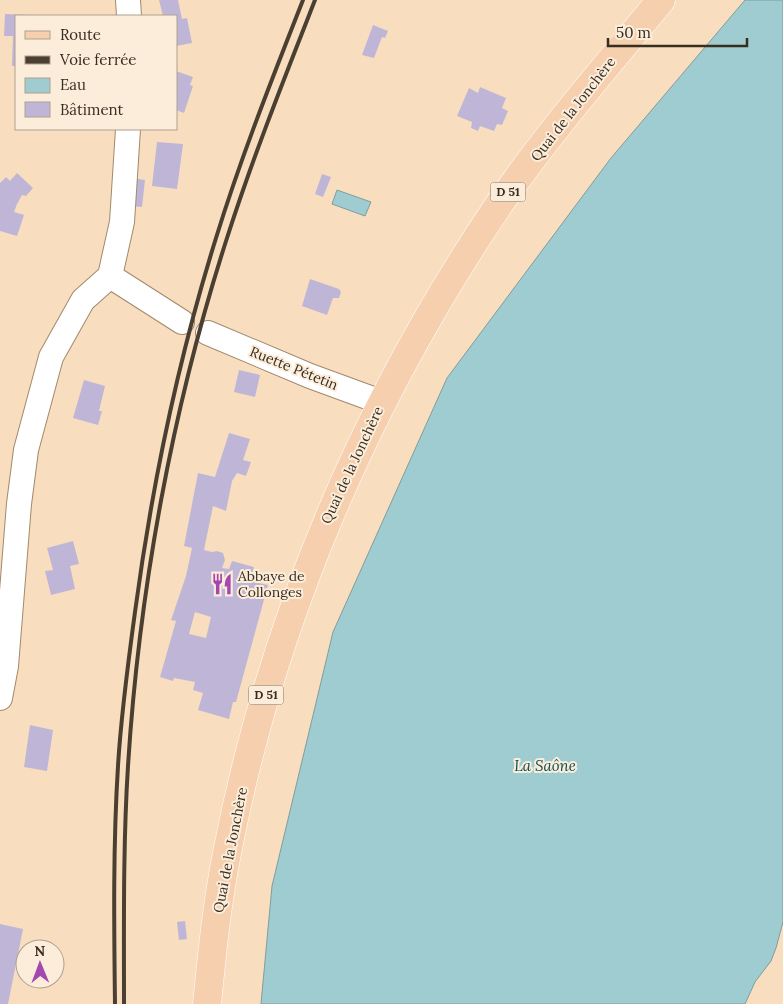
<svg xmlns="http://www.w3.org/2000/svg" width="783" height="1004" font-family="Lora,serif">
<rect width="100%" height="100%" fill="#f8debf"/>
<g fill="#9fccd0" stroke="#809c9c">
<polygon points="745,0 783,0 783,922 776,948 771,961 755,982 745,1004 261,1004 272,886 333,632 447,378 611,158"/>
<polygon points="337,190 371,202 365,216 332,204"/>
</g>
<g fill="#bfb6d7" fill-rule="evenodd">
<polygon points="159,0 178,0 182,19 187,18 192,43 176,46 176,16 163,16"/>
<polygon points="5,14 30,15 30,16 16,16 16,66 12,66 13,36 4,36"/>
<polygon points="373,25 388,31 385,38 382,37 374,58 362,55"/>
<polygon points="176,71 193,77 190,85 193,86 184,113 176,110"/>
<polygon points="480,87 506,98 502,108 508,111 502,125 497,124 494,131 480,126 478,131 471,128 472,122 457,116 469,88 478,93"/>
<polygon points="157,142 183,144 177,189 152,186"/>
<polygon points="17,173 33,188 26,196 22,195 17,204 14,212 24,215 17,236 0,231 0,183 6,177 10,181"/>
<polygon points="322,174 331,177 323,197 315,194"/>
<polygon points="132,178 145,180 142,207 129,206"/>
<polygon points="310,279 339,289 341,292 339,298 333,298 327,315 302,306"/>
<polygon points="239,370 260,375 255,397 234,392"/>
<polygon points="84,380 105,386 99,411 102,411 98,425 73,418"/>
<path d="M 229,433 L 250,439 L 243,460 L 251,462 L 246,476 L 237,473 L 232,481 L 226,511 L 213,506 L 204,550 L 212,552 L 217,551 L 223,553 L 225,560 L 222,568 L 229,569 L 232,561 L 254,567 L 250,581 L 268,585 L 236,702 L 233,702 L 229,719 L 198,710 L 203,693 L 193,690 L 195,682 L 174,678 L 173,681 L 160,677 L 176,621 L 171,620 L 186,576 L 192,548 L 184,546 L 198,473 L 215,477 ZM 195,612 L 211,617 L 206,638 L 189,634 Z"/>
<polygon points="73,541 79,564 70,566 75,589 51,595 45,571 53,570 47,548"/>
<polygon points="30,725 53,730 47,771 24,767"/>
<polygon points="185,921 187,939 179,940 177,922"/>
<polygon points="0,924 23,929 8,1004 0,1004"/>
</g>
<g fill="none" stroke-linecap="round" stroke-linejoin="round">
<g stroke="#a1896d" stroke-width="26">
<g id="minor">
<polyline points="128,0 129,16"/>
<polyline points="110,276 182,322"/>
<polyline points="208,333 310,376 381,402"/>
<polyline points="0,698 6,666 19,504 26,450 51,357 83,300 110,276 122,222 128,129"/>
</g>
</g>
<g stroke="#fff" stroke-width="29">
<path id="major" d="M 207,1004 C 212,953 217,903 227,853 C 272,620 367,399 500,203 C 549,132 606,67 661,0"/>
</g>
<use href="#minor" stroke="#fff" stroke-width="24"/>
<use href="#major" stroke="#f6cfae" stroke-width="28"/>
<g stroke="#4b3f31" stroke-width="4">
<path d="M 115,1004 C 114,925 113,845 118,766 C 121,715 128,663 135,612 C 152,485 178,360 216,238 C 241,157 272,79 303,0"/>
<path d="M 124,1004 C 124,925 123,845 128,766 C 139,590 173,405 227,238 C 253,157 284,79 315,0"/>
</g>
</g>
<defs>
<g id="restaurant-bare" transform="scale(1.725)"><path d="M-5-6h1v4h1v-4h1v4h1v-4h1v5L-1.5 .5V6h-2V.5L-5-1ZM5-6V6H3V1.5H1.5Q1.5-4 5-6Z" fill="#a547b0" stroke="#fcedda" stroke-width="2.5" paint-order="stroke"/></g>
</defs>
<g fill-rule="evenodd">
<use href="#restaurant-bare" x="222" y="584"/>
</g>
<g text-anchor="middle" stroke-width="4" stroke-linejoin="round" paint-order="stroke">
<g fill="#fcedda" stroke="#726758" stroke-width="1">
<rect x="490.5" y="182.5" width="35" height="19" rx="4"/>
<rect x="248.5" y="685.5" width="35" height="19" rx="4"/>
</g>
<g font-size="12" font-weight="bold" fill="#372d21">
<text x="508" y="196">D 51</text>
<text x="266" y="699">D 51</text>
</g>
<g font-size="14" fill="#372d21" stroke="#fcedda">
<text transform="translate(573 109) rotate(-52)" y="5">Quai de la Jonchère</text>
<text transform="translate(294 368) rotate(22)" y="5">Ruette Pétetin</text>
<text transform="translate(352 465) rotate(-65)" y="5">Quai de la Jonchère</text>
<text transform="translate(230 850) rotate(-79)" y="5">Quai de la Jonchère</text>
</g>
<g font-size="14" fill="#372d21" stroke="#fcedda" text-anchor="start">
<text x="238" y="581">Abbaye de<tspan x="238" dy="16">Collonges</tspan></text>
</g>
<g font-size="15" font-style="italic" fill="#0b4e53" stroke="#fcedda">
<text x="545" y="771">La Saône</text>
</g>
</g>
<rect x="15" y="15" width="162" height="115" fill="#fcedda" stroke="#ada090"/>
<rect x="25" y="31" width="25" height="8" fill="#f6cfae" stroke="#ada090"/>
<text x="60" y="40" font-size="15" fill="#372d21">Route</text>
<rect x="25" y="56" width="25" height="8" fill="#4b3f31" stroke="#ada090"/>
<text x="60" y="65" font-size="15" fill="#372d21">Voie ferrée</text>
<rect x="25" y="78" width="25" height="15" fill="#9fccd0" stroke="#ada090"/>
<text x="60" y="90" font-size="15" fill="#372d21">Eau</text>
<rect x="25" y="102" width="25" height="15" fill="#bfb6d7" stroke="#ada090"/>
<text x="60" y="115" font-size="15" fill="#372d21">Bâtiment</text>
<g transform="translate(40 964) rotate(359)"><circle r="24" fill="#fcedda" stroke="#ada090"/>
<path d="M0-4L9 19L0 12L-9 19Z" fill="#a547b0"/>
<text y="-8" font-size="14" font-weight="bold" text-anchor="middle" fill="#372d21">N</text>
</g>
<path d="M608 38v8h139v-8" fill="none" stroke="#372d21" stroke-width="2.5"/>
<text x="616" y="38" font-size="15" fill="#372d21" stroke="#fcedda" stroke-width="4" paint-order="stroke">50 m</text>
</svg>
